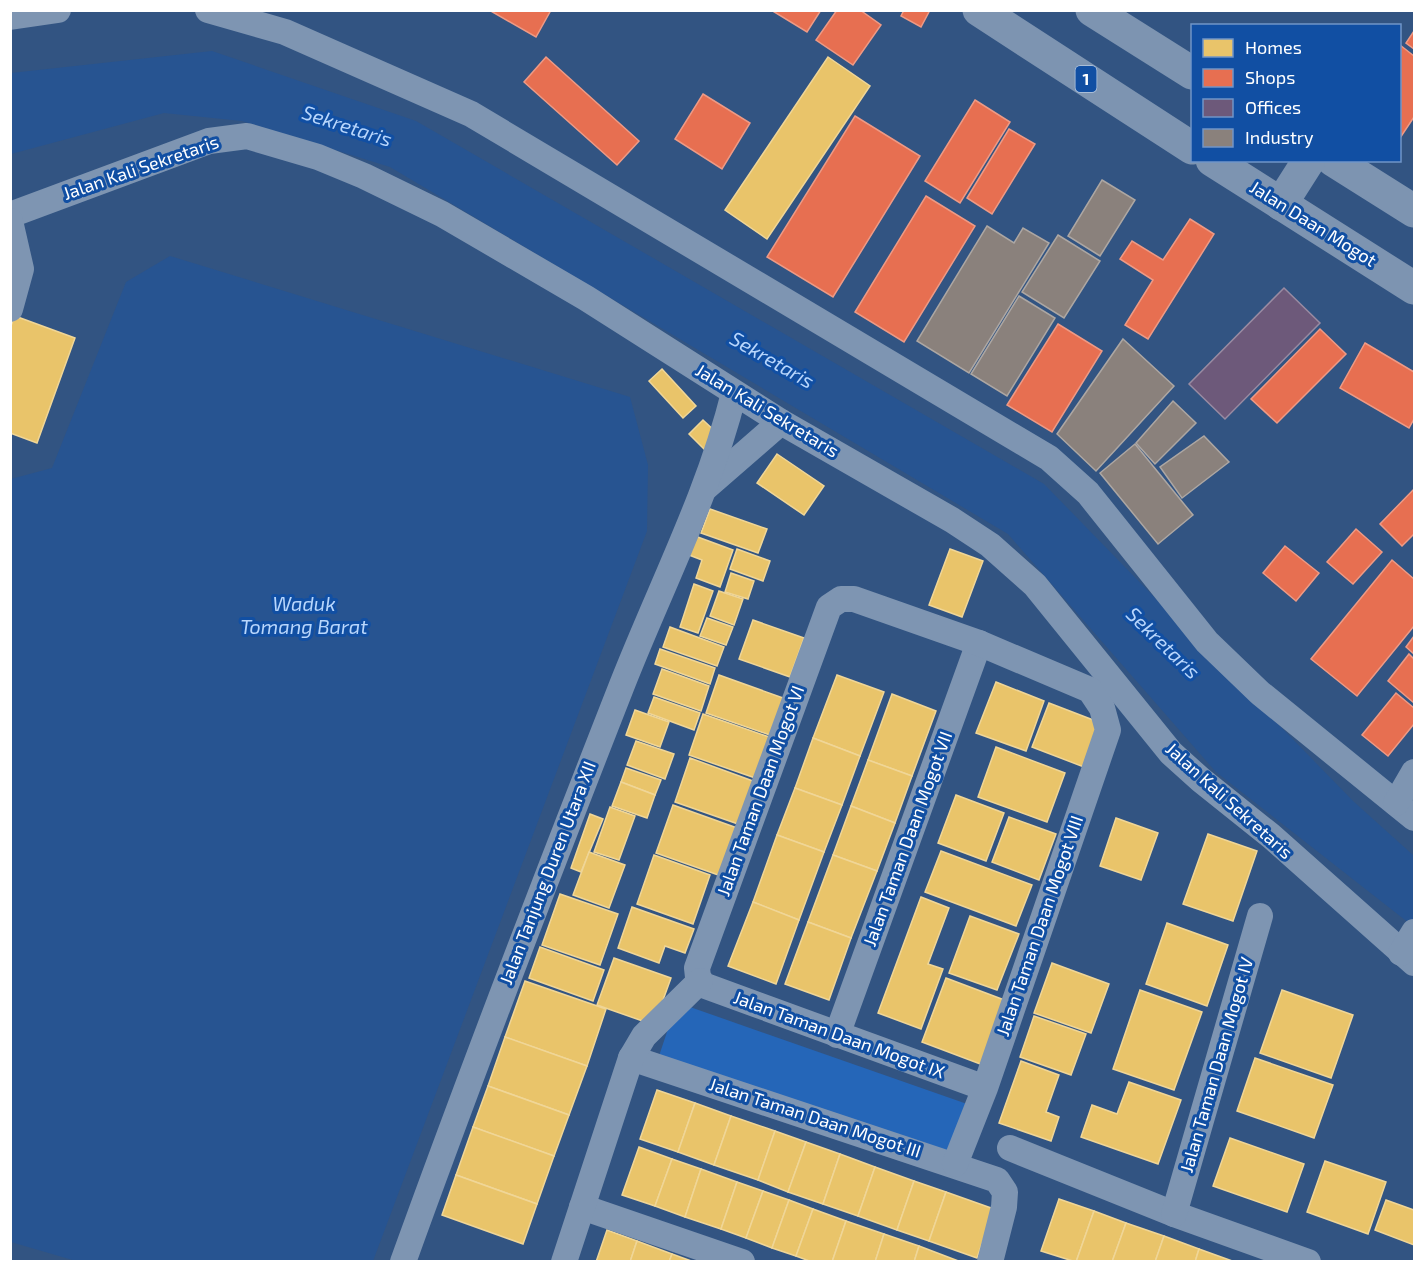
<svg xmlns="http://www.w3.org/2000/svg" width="1425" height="1272" font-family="'Exo 2',sans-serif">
<rect width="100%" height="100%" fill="#325482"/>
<polygon fill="#2566b8" points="690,1007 970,1105 946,1168 657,1062 674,1011"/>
<g fill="#275491">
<polygon points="212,51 416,121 1044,484 1353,801 1414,856 1414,927 1216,772 1008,534 390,167 242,121 164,113 11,154 11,73"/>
<polygon points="170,256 630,397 648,465 647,531 373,1261 76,1261 11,1242 11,479 52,468 126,282"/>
</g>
<g fill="#e9c46a" stroke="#f0d697" stroke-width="1.5">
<polygon points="828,57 870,86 767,239 725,210"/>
<polygon points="15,316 75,338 37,443 10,433 10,328"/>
<polygon points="662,369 696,406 683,418 649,381"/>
<polygon points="703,420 719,435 704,449 689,434"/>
<polygon points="777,454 824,486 804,515 757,483"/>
<polygon points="710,509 767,529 758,553 701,533"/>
<polygon points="695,536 733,550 720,587 696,578 702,560 689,555"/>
<polygon points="737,549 770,561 763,581 730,569"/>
<polygon points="950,549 983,561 962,617 929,605"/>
<polygon points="731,573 754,581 748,599 725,592"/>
<polygon points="694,584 713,591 698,633 680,627"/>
<polygon points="719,591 743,599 734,625 710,616"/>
<polygon points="707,618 733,627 726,645 700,636"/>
<polygon points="753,620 804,638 790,677 739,659"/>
<polygon points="670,627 724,647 717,666 663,647"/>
<polygon points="660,649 715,668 710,684 655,664"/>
<polygon points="662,669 709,686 701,711 653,694"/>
<polygon points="719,675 783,698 770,735 706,713"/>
<polygon points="837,675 884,692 860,756 813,738"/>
<polygon points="996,682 1044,701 1026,751 976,733"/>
<polygon points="892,694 936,711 912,776 868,760"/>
<polygon points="654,697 700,713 694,730 648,713"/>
<polygon points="1049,703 1101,723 1084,767 1032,747"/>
<polygon points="635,710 669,722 660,747 626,735"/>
<polygon points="703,714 775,739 761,780 689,755"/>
<polygon points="813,738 860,756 842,805 795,788"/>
<polygon points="636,741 674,754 665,779 627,765"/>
<polygon points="996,747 1065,773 1047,822 978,797"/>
<polygon points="690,758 753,781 738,824 675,802"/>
<polygon points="868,760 912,776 895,823 851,806"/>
<polygon points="626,768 661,780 655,795 621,782"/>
<polygon points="621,782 655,795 647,818 612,806"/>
<polygon points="795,788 842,805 824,852 777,835"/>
<polygon points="956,795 1004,813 986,861 938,843"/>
<polygon points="673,805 740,829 724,877 656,853"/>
<polygon points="851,806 895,823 877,871 833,855"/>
<polygon points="610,807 635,816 619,860 594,852"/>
<polygon points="590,814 603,819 581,872 571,868"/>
<polygon points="1009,817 1056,834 1039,880 992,862"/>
<polygon points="1116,818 1158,833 1141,880 1100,866"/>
<polygon points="1208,834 1257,851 1233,921 1183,904"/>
<polygon points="777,835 824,852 799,920 753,902"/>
<polygon points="941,851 1032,885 1016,926 925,892"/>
<polygon points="589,852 625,865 609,908 573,895"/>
<polygon points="654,855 710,875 693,924 637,904"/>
<polygon points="833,855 877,871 851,938 808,922"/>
<polygon points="560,894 618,914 600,965 542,945"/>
<polygon points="921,897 949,908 928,964 943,969 921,1029 878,1013"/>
<polygon points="753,902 799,920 776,984 728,966"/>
<polygon points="632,907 694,929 685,953 665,946 659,963 618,948"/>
<polygon points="970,916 1019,934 997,990 949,973"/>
<polygon points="808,922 851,938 829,1000 785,984"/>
<polygon points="1167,923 1228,945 1207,1006 1146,984"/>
<polygon points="540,947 604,970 593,1001 529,978"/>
<polygon points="614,958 671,978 654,1025 597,1005"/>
<polygon points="1052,963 1109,984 1091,1033 1034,1013"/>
<polygon points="946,978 1007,1001 983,1065 922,1042"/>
<polygon points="525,981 606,1009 587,1066 505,1037"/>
<polygon points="1140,990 1202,1012 1174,1090 1113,1069"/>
<polygon points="1282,990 1353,1015 1331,1078 1260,1053"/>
<polygon points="1034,1016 1086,1034 1071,1075 1020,1057"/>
<polygon points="505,1037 587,1066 569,1115 488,1086"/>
<polygon points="1255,1058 1333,1085 1314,1138 1237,1111"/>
<polygon points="1021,1061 1059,1075 1046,1112 1059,1117 1051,1141 999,1123"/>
<polygon points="1129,1082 1181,1100 1158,1164 1081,1137 1092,1105 1117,1114"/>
<polygon points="488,1086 569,1115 554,1156 473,1127"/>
<polygon points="657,1090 695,1103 678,1152 640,1139"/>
<polygon points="695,1103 731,1116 714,1165 678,1152"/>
<polygon points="731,1116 775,1131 758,1180 714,1165"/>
<polygon points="473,1127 554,1156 537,1204 456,1175"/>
<polygon points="775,1131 806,1142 788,1192 758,1180"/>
<polygon points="1230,1138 1304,1164 1287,1212 1213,1186"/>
<polygon points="806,1142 840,1154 823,1204 788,1192"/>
<polygon points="639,1147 672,1159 655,1206 622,1195"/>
<polygon points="840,1154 875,1167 858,1216 823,1204"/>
<polygon points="672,1159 701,1169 685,1217 655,1206"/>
<polygon points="1325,1161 1386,1182 1368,1234 1307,1212"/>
<polygon points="875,1167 914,1181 897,1230 858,1216"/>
<polygon points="701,1169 737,1182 721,1229 685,1217"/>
<polygon points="456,1175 537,1204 523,1244 442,1215"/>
<polygon points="914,1181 946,1192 929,1241 897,1230"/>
<polygon points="737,1182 763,1191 746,1238 721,1229"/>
<polygon points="763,1191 789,1200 772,1248 746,1238"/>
<polygon points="946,1192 994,1209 977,1258 929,1241"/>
<polygon points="1059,1199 1094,1211 1076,1262 1041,1251"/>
<polygon points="789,1200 813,1209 796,1256 772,1248"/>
<polygon points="1386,1200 1414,1210 1414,1245 1375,1230"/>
<polygon points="813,1209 846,1221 832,1262 812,1262 796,1256"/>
<polygon points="1094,1211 1126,1223 1112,1262 1076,1262"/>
<polygon points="846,1221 884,1234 875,1262 832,1262"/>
<polygon points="1126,1223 1164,1236 1155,1262 1112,1262"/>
<polygon points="607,1230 637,1241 630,1262 596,1262"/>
<polygon points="884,1234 919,1246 914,1262 875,1262"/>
<polygon points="1164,1236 1199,1249 1195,1262 1155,1262"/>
<polygon points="637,1241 672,1254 669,1262 630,1262"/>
<polygon points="919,1246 961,1262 914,1262"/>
<polygon points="1199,1249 1235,1262 1195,1262"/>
<polygon points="672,1254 694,1262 669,1262"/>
</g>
<g fill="#e76f51" stroke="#ee9a85" stroke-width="1.5">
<polygon points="489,10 551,10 536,37"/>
<polygon points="771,10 821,10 807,32"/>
<polygon points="837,10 860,10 881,25 853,65 816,40"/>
<polygon points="904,10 930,10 921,27 901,16"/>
<polygon points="1414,31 1414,49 1406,43"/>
<polygon points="1400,45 1414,56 1414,117 1400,138"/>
<polygon points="546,57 639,141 617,165 524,82"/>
<polygon points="703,94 750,123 722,169 675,139"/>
<polygon points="975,100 1010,122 960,203 925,181"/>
<polygon points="855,116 920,156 833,297 767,257"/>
<polygon points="1009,129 1035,144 992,214 967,198"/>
<polygon points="926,196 975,226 904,342 855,312"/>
<polygon points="1190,219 1214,234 1148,339 1125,325 1153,280 1120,259 1132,241 1163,260"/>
<polygon points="1058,324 1102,351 1052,432 1007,405"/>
<polygon points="1320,329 1346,354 1277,423 1251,399"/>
<polygon points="1365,343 1414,372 1414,419 1409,428 1340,388"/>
<polygon points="1414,489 1414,534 1402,546 1380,524"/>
<polygon points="1356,529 1382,552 1353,584 1327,562"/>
<polygon points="1285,546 1319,573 1296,601 1263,573"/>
<polygon points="1392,560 1414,579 1414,626 1357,696 1311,659"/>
<polygon points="1414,636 1414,654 1406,647"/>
<polygon points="1409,654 1414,659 1414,703 1388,681"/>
<polygon points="1396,693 1414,708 1414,724 1388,756 1362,735"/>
</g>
<polygon fill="#6d597a" stroke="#998ba2" stroke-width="1.5" points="1284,288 1320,323 1225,419 1189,384"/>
<g fill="#8a817c" stroke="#ada7a3" stroke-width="1.5">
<polygon points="1102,180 1135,200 1100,256 1068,236"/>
<polygon points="987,226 1014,243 1023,228 1049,243 969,373 917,341"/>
<polygon points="1058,235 1100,261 1064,318 1022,292"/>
<polygon points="1019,296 1055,318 1007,396 971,374"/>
<polygon points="1123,339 1174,386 1096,471 1057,434"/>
<polygon points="1173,401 1196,423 1155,464 1136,443"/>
<polygon points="1204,436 1229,462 1182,498 1160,467"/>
<polygon points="1135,444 1193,515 1158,544 1100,473"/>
</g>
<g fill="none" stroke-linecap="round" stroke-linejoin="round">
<g stroke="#7e95b2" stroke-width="26">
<polyline points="208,10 285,32 471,114 1049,458 1088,493 1207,642 1260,693 1414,818"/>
<polyline points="10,17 58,10"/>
<polyline points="10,215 209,141 247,136 318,157 364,176 442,214 586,298 781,422 952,520 990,545 1035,585 1171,753 1201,780 1271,836 1414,963"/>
<polyline points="10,221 21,269 10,309"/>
<polyline points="704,489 781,422"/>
<polyline points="1396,803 1414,772"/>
<polyline points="1401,953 1414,932"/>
<polyline points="837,1035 979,643"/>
<polyline points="631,1058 997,1180 1005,1192 1004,1207 990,1262"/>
<polyline points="1010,1148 1174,1214 1308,1262"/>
<polyline points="955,1164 985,1088 1108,730 1102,708 1090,690 979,643 854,599 841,599 829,607 697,968 698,977 703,985 985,1088"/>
<polyline points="582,1207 742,1262"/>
<polyline points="1174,1214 1260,916"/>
<path d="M 403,1262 C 473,1068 547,876 622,685 C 660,588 709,494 734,393"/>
<polyline points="564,1262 631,1058 644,1036 700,981"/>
</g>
<g stroke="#7d94b1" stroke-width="33">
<polyline points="979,10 1192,148"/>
<polyline points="1092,10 1192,73"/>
<polyline points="1212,160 1414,288"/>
<polyline points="1333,160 1414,211"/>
<polyline points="1281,204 1309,160"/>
</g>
</g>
<g text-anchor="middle" stroke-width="6" stroke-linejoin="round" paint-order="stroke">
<rect fill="#114fa3" stroke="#b8cae3" stroke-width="1.5" x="1075.5" y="66" width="21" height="26" rx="4.5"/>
<g font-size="16" font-weight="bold" fill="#fff">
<text x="1086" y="85">1</text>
</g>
<g font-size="18" fill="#fff" stroke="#114fa3">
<text transform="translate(141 168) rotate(-19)" y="6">Jalan Kali Sekretaris</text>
<text transform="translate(1313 224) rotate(32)" y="6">Jalan Daan Mogot</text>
<text transform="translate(767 411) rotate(31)" y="6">Jalan Kali Sekretaris</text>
<text transform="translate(761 791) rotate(-70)" y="6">Jalan Taman Daan Mogot VI</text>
<text transform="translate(1229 801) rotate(42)" y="6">Jalan Kali Sekretaris</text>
<text transform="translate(908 839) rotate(-70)" y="6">Jalan Taman Daan Mogot VII</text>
<text transform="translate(548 873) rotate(-69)" y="6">Jalan Tanjung Duren Utara XII</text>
<text transform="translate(1040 926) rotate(-71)" y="6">Jalan Taman Daan Mogot VIII</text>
<text transform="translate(839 1035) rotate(20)" y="6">Jalan Taman Daan Mogot IX</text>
<text transform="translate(1217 1065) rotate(-74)" y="6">Jalan Taman Daan Mogot IV</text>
<text transform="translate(815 1118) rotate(18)" y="6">Jalan Taman Daan Mogot III</text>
</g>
<g font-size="20" font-style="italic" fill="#b8d6fc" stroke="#114fa3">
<text transform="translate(347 126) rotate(18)" y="7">Sekretaris</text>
<text transform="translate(772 360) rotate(30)" y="7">Sekretaris</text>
<text x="304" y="611">Waduk<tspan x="304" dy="23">Tomang Barat</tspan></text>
<text transform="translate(1163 643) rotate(44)" y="7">Sekretaris</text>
</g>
</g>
<rect width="1425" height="1272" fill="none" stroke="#ffffff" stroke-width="24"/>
<rect x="1191" y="24" width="210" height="138" fill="#114fa3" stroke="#7095c8" stroke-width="1.5"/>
<rect x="1203" y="39" width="30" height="18" fill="#e9c46a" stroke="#7095c8" stroke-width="1.5"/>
<text x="1245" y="54" font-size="18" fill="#ffffff">Homes</text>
<rect x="1203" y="69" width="30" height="18" fill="#e76f51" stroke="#7095c8" stroke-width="1.5"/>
<text x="1245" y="84" font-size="18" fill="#ffffff">Shops</text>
<rect x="1203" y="99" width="30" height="18" fill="#6d597a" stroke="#7095c8" stroke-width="1.5"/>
<text x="1245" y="114" font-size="18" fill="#ffffff">Offices</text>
<rect x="1203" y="129" width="30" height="18" fill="#8a817c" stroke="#7095c8" stroke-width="1.5"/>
<text x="1245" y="144" font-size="18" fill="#ffffff">Industry</text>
</svg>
